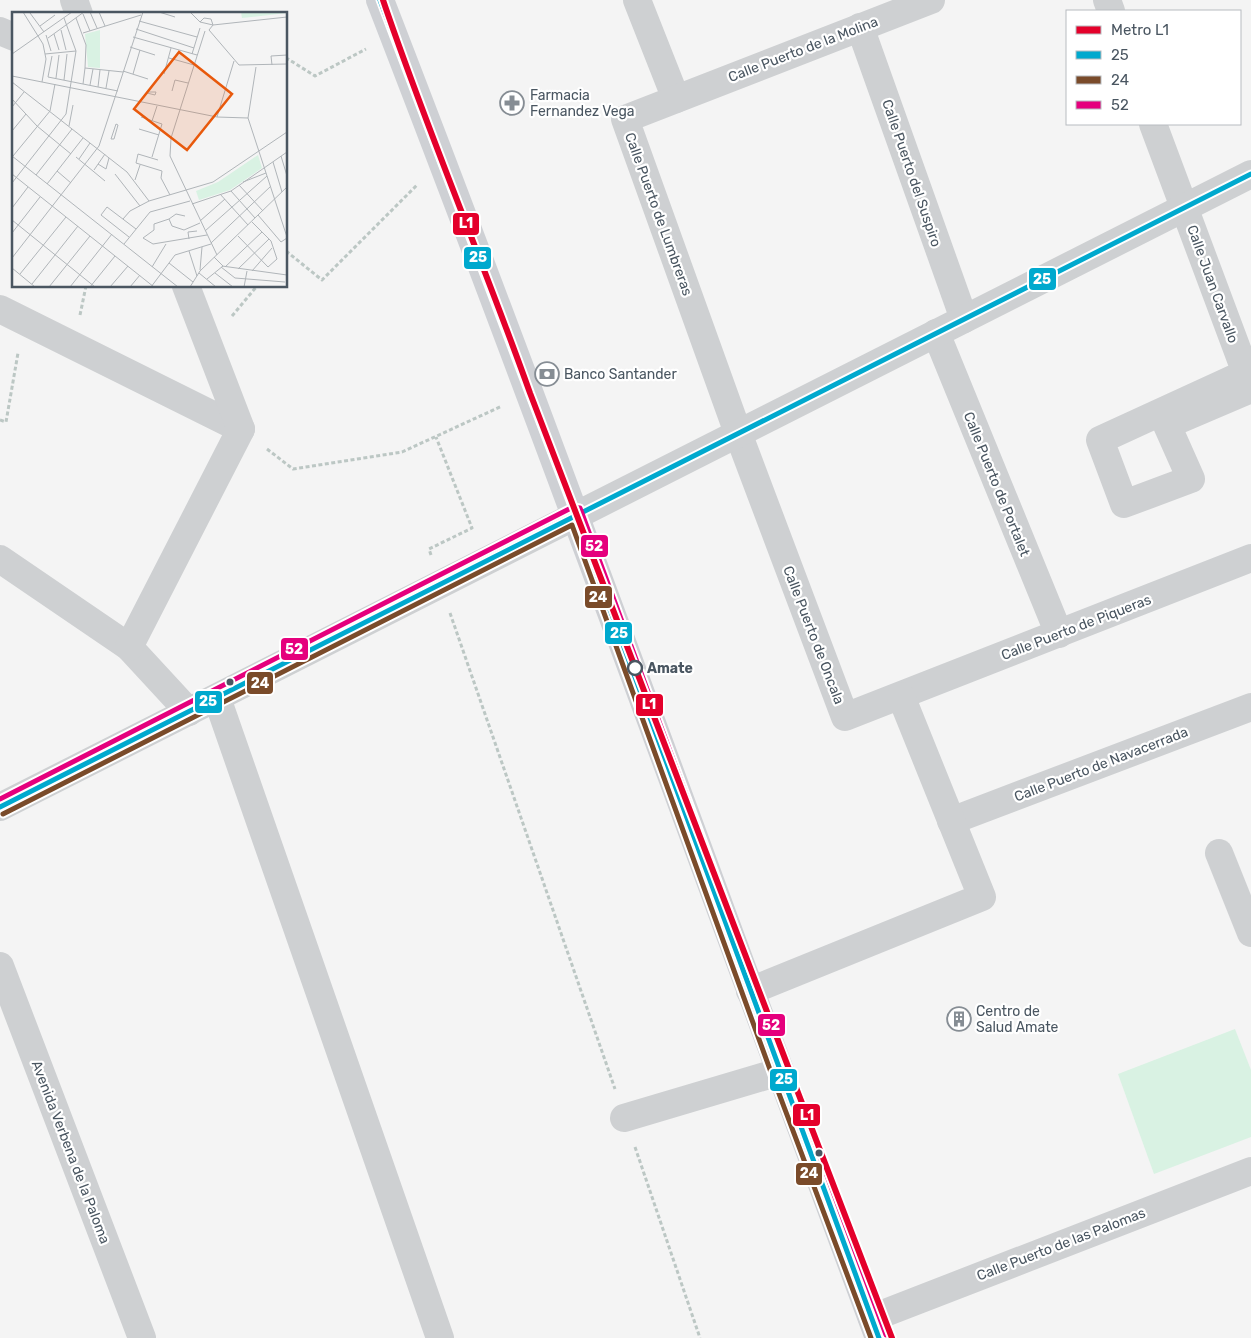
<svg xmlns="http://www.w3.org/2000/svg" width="1251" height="1338" font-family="Rubik,sans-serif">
<rect width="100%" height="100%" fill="#f4f4f4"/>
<polygon fill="#d9f2e3" points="1235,1029 1251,1070 1251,1137 1154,1174 1118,1074"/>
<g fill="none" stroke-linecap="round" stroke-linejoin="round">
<g stroke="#bcc7c4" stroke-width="3" stroke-dasharray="4 2.5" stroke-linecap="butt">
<polyline points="286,61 288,59 315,76 366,49"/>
<polyline points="286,251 322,280 417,185"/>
<polyline points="80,315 86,286"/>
<polyline points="232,316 257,286"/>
<polyline points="0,420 6,422 18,353"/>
<polyline points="267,449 293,469 402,452 502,406"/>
<polyline points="431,555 429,549 472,528 436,437"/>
<polyline points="450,613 615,1089"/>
<polyline points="635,1147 700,1338"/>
</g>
<g stroke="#ced0d2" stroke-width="28">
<polyline points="74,0 79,14"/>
<polyline points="637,0 676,99"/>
<polyline points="931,0 625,119 738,433 845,717 1251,558"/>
<polyline points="1107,0 1111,11"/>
<polyline points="860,27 964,319"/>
<polyline points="0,31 14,37"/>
<polyline points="1153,124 1246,373 1251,389 1167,425 1191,479 1124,504 1100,440 1246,373"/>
<polyline points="0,309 241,429"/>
<polyline points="936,333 1059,634"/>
<polyline points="0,559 129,647 189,712"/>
<polyline points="129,647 241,429 186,286"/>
<polyline points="217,698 440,1338"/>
<polyline points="0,807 1251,174"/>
<polyline points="951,821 1251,707"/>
<polyline points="1219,853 1251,933"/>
<polyline points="0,966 142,1338"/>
<polyline points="750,991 982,897 901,696"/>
<polyline points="624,1118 779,1072"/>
<polyline points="872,1318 1251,1171"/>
</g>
<path stroke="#ced0d4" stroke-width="28" d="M 380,0 C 552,444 713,892 879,1338"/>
<g stroke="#fff" stroke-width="9">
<g id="bus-1">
<polyline points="380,0 570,501 879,1338"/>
<polyline points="0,807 1251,174"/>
</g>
</g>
<g stroke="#fff" stroke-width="9">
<polyline id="bus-2" points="3,814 572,525 772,1075 871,1338"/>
</g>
<g stroke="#fff" stroke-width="9">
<polyline id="bus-3" points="0,799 573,507 580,508 886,1335"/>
</g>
<use href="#bus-1" stroke="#00a9ce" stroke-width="5"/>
<use href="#bus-2" stroke="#7a4b2a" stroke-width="5"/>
<use href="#bus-3" stroke="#e5007d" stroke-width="5"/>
<g stroke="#fff" stroke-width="10">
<path id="metro-1" d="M 383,0 C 428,133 483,261 530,393 L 892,1338"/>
</g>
<use href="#metro-1" stroke="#e4002b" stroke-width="6"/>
</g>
<defs>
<g id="pharmacy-ring" transform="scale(1.25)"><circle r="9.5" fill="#fff" stroke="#868d94" stroke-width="1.5"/><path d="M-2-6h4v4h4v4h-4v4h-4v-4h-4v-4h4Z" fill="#868d94"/></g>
<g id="bank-ring" transform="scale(1.25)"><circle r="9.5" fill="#fff" stroke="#868d94" stroke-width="1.5"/><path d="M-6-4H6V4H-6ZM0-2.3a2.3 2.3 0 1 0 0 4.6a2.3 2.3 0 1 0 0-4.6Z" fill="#868d94"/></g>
<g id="building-ring" transform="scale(1.25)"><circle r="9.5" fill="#fff" stroke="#868d94" stroke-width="1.5"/><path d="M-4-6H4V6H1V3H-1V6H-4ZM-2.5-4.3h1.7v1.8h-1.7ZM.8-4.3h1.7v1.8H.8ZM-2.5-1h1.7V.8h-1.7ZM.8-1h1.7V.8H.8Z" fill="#868d94"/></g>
</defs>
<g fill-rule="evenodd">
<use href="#pharmacy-ring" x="512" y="103"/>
<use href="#bank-ring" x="547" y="374"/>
<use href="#building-ring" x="959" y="1019"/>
</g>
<circle fill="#fff" stroke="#4a5661" stroke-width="2.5" cx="635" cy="668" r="7"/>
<g fill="#4a5661" stroke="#fff" stroke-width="2">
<circle cx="230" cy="682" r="4.5"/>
<circle cx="819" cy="1153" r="4.5"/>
</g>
<g text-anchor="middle" stroke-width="4.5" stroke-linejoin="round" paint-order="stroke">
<g font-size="14" fill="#4a5661" stroke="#fff">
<text transform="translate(803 49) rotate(-21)" y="5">Calle Puerto de la Molina</text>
<text transform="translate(912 173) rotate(71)" y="5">Calle Puerto del Suspiro</text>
<text transform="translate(659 214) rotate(70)" y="5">Calle Puerto de Lumbreras</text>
<text transform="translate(1213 284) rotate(70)" y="5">Calle Juan Carvallo</text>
<text transform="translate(997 484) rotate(68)" y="5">Calle Puerto de Portalet</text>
<text transform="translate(1076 627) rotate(-21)" y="5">Calle Puerto de Piqueras</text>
<text transform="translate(814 635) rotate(69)" y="5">Calle Puerto de Oncala</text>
<text transform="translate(1101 764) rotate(-21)" y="5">Calle Puerto de Navacerrada</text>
<text transform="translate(71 1152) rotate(69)" y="5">Avenida Verbena de la Paloma</text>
<text transform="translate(1061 1244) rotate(-21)" y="5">Calle Puerto de las Palomas</text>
</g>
<g font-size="14" fill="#4a5661" stroke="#fff" text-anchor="start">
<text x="530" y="100">Farmacia<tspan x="530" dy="16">Fernandez Vega</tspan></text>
<text x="564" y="379">Banco Santander</text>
<text x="976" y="1016">Centro de<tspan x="976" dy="16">Salud Amate</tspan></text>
</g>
<g font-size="14" font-weight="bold" fill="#4a5661" stroke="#fff" text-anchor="start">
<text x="647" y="673">Amate</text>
</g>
</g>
<g transform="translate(12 12)">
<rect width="275" height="275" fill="#f4f4f4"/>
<path d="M 229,0 L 275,0 L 275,1 L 230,6 ZM 88,18 L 88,56 L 76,55 L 73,22 ZM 246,143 L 250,156 L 218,178 L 187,188 L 184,179 L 206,170 Z" fill="#d9f2e3"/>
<path fill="none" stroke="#b0b5b9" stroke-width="1" d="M 11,0 L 31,32 L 34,47 L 30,70M 78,0 L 85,16M 87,0 L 93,14M 147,0 L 163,5M 178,0 L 188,10 L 201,13 L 275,5M 18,1 L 32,20M 71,2 L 78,19M 64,6 L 74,33 L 73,56 L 111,60M 127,9 L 185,25M 188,10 L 192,6 L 199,7 L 201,13 L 197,18M 28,14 L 43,3M 124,17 L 182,36M 49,18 L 54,38M 197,18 L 227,53 L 275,52M 193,19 L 159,126 L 158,144 L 205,243M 71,21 L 129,3M 42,22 L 47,38M 34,23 L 39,39M 121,25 L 185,43M 36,26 L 72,0M 118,35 L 143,43M 0,42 L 60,0M 33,42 L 64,39M 180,42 L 188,16M 40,44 L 36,65 L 106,79M 157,46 L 182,53M 260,53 L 259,44 L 275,43M 244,55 L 236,106 L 275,225M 111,59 L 136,67M 121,62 L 128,38M 152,62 L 159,36M 0,64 L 205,105 L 236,106M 44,66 L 47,43M 52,68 L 55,42M 0,70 L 115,160 L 137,189M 71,72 L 73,56M 78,73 L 81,57M 86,75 L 88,58M 94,76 L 97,59M 160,79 L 163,68 L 176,71M 135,81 L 143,83 L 144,80 L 135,80M 0,87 L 25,114 L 59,142M 0,95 L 12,80M 129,105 L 150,112 L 140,145M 205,105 L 222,49M 140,109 L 145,94M 104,112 L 106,113 L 102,127 L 99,127 ZM 57,114 L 61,93M 127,117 L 147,123M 0,119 L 14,102M 0,144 L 166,275M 1,144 L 38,99 L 43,72M 269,144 L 275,164M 64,145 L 93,169M 67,147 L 78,131M 146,148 L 126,142 L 124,151 L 150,159 L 149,166 L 158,183M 261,150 L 270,180M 86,152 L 94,157 L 97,146M 82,158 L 93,142M 45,159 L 59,171M 0,162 L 142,275M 103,162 L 128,194M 24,163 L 60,117M 123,168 L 128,153M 231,170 L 254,161M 0,171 L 54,102 L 64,39 L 52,6M 35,172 L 71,126M 227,173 L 251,199M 219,179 L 243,206M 208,182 L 236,213M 180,192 L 219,179 L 275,140M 0,196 L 16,175M 246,203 L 269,230 L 275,226M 111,207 L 118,199 L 137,189 L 201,170 L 275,120M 157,207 L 164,202 L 173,204M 0,208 L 83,275M 188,209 L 213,187M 142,212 L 142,218 L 131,226 L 141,232 L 195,223M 142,212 L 157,207 L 160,214 L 172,218 L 188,211M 193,219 L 255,164M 0,221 L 28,185M 226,224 L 256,255 L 265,247 L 259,229 L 240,210M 117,225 L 89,203 L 95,195 L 124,217M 177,227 L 176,220 L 185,219M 199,231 L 259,174M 112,232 L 138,200 L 178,189M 177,239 L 185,264M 0,246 L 87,134 L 131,0M 157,251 L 181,270M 210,254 L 275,263M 140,255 L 154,232M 209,255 L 223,266 L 273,270M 213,255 L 250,220M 0,256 L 23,275M 226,257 L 257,227M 188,258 L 190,235M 240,259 L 260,236M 187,261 L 204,275M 203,261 L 221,275M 8,262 L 54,205M 195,267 L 211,254 L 202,245M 20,272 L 66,214M 37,275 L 78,224M 58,275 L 100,222M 78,275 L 103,244M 98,275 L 116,254M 118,275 L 128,263M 139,275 L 163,243 L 199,232M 178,275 L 188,259 L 275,175M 232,275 L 235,259"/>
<path fill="#e8590c" fill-opacity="0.15" stroke="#e8590c" stroke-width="2.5" d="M 167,40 L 220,82 L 175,138 L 122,97 Z"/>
<rect width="275" height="275" fill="none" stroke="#4a5661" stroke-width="2.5"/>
</g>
<g stroke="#fff" stroke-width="2">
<rect x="452" y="212" width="28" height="24" rx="5" fill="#e4002b"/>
<rect x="463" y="246" width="29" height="24" rx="5" fill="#00a9ce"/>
<rect x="1028" y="267" width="29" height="24" rx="5" fill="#00a9ce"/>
<rect x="580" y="534" width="29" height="24" rx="5" fill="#e5007d"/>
<rect x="584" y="585" width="29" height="24" rx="5" fill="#7a4b2a"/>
<rect x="604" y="621" width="29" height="24" rx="5" fill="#00a9ce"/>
<rect x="280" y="637" width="29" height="24" rx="5" fill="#e5007d"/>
<rect x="246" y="671" width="28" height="24" rx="5" fill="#7a4b2a"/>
<rect x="194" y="690" width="29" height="24" rx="5" fill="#00a9ce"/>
<rect x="635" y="693" width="29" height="24" rx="5" fill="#e4002b"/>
<rect x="757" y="1013" width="29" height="24" rx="5" fill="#e5007d"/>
<rect x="769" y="1068" width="29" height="24" rx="5" fill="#00a9ce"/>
<rect x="792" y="1103" width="29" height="24" rx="5" fill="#e4002b"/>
<rect x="795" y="1162" width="28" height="24" rx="5" fill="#7a4b2a"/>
</g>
<g font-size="14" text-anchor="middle" font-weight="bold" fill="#fff">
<text x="466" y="228">L1</text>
<text x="478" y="262">25</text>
<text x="1042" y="284">25</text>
<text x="594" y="551">52</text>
<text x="598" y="602">24</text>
<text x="619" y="638">25</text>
<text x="294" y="654">52</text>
<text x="260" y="688">24</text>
<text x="208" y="706">25</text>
<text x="649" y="709">L1</text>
<text x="771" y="1030">52</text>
<text x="784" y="1084">25</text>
<text x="807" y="1120">L1</text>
<text x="809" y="1178">24</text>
</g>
<rect x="1066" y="10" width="175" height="115" fill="#ffffff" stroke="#b7bbc0"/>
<rect x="1076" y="26" width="25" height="8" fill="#e4002b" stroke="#b7bbc0"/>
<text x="1111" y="35" font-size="15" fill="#4a5661">Metro L1</text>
<rect x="1076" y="51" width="25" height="8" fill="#00a9ce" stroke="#b7bbc0"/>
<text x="1111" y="60" font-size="15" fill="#4a5661">25</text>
<rect x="1076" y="76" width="25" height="8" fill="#7a4b2a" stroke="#b7bbc0"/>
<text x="1111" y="85" font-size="15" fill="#4a5661">24</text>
<rect x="1076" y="101" width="25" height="8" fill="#e5007d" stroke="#b7bbc0"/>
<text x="1111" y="110" font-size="15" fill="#4a5661">52</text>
</svg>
